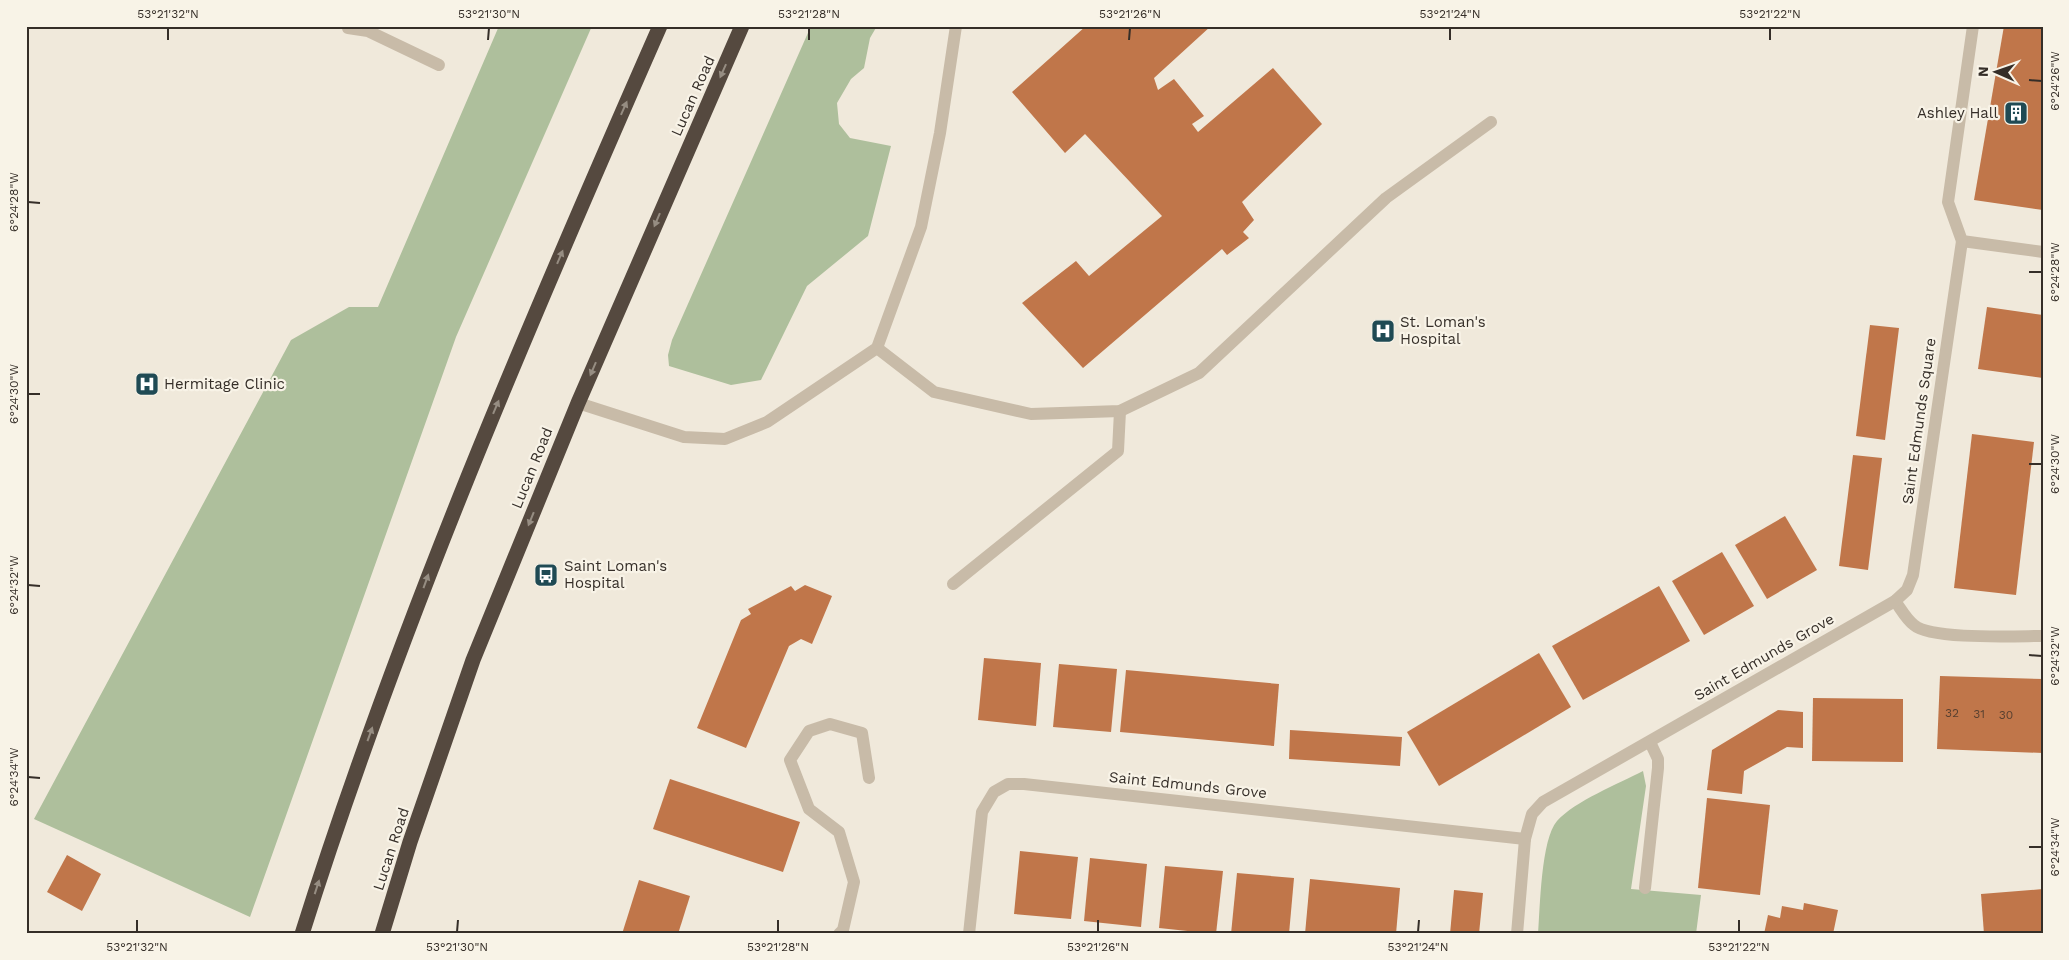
<svg xmlns="http://www.w3.org/2000/svg" width="2069" height="960" font-family="'Work Sans',sans-serif">
<rect width="100%" height="100%" fill="#f0e9db"/>
<g fill="#aebf9c">
<polygon points="499,26 592,26 456,337 250,917 34,819 291,340 349,307 378,307"/>
<polygon points="811,26 877,26 870,38 864,68 851,79 837,103 839,124 850,138 891,146 868,236 807,286 761,380 731,385 669,366 668,355 672,340"/>
<path d="M 1643,771 L 1646,786 L 1631,889 L 1701,895 L 1696,934 L 1538,934 C 1540,908 1541,839 1557,821 C 1575,801 1618,784 1643,771 Z"/>
</g>
<g fill="#c0764a">
<polygon points="1086,26 1211,26 1154,78 1158,90 1174,79 1204,116 1192,124 1198,132 1273,68 1322,124 1242,202 1254,220 1243,232 1249,238 1227,255 1222,249 1083,368 1022,303 1076,261 1089,276 1162,216 1085,134 1065,153 1012,92"/>
<polygon points="2004,26 2043,26 2043,210 1974,200"/>
<polygon points="1987,307 2043,315 2043,378 1978,369"/>
<polygon points="1870,325 1899,328 1885,440 1856,436"/>
<polygon points="1972,434 2034,442 2016,595 1954,588"/>
<polygon points="1853,455 1882,458 1868,570 1839,566"/>
<polygon points="1785,516 1817,570 1767,599 1735,545"/>
<polygon points="1722,552 1754,606 1704,635 1672,581"/>
<polygon points="805,585 832,596 812,644 801,639 789,646 746,748 697,728 741,620 751,614 748,609 791,586 795,591"/>
<polygon points="1659,586 1690,641 1583,700 1552,646"/>
<polygon points="1539,653 1571,707 1439,786 1407,732"/>
<polygon points="984,658 1041,663 1036,726 978,720"/>
<polygon points="1059,664 1117,669 1111,732 1053,727"/>
<polygon points="1126,670 1279,684 1274,746 1120,732"/>
<polygon points="1940,676 2043,679 2043,753 1937,749"/>
<polygon points="1813,698 1903,699 1903,762 1812,761"/>
<polygon points="1778,710 1803,712 1803,748 1787,747 1744,771 1742,794 1707,790 1712,750"/>
<polygon points="1290,730 1402,737 1400,766 1289,759"/>
<polygon points="670,779 800,822 783,872 653,829"/>
<polygon points="1707,798 1770,805 1760,895 1698,888"/>
<polygon points="1020,851 1078,857 1071,919 1014,914"/>
<polygon points="67,855 101,874 82,911 47,892"/>
<polygon points="1090,858 1147,864 1141,927 1084,921"/>
<polygon points="1165,866 1223,871 1216,934 1159,928"/>
<polygon points="1237,873 1294,878 1289,934 1231,934"/>
<polygon points="1310,879 1400,888 1396,934 1305,934"/>
<polygon points="639,880 690,896 678,934 622,934"/>
<polygon points="2043,889 2043,934 1984,934 1981,894"/>
<polygon points="1454,890 1483,893 1479,934 1450,934"/>
<polygon points="1804,903 1838,910 1833,934 1764,934 1768,915 1780,918 1782,906 1803,910"/>
</g>
<g fill="none" stroke-linecap="round" stroke-linejoin="round">
<g stroke="#c8bba8" stroke-width="12">
<polyline points="348,26 348,28 368,31 439,65"/>
<polyline points="1973,26 1948,202 1962,241 2043,252"/>
<polyline points="877,348 934,392 1031,414 1120,411 1199,373 1386,198 1491,122"/>
<polyline points="578,403 684,437 725,439 767,422 877,348 921,227 940,133 956,26"/>
<polyline points="953,584 1118,451 1120,411"/>
<path d="M 1895,601 C 1901,609 1906,619 1914,625 C 1931,640 2017,636 2043,636"/>
<polyline points="1645,888 1658,768 1658,759 1650,742"/>
<polyline points="839,934 843,930 854,882 839,832 809,809 790,760 809,731 830,724 862,733 869,778"/>
<polyline points="969,934 982,812 994,792 1008,784 1024,784 1525,839"/>
<polyline points="1517,934 1525,839 1532,814 1543,802 1895,601 1907,590 1913,575 1962,241"/>
</g>
<g stroke="#55493f" stroke-width="15">
<path d="M 302,934 C 400,623 529,324 660,26"/>
<polyline points="382,934 410,842 473,660 578,403 742,26"/>
</g>
</g>
<defs><path id="oneway-solid" d="M-6-.8H1V-3.2L6.5 0L1 3.2V.8H-6Z" transform="scale(1.25)"/></defs>
<g fill="#968d82">
<use href="#oneway-solid" transform="translate(723 71) rotate(114)"/>
<use href="#oneway-solid" transform="translate(624 108) rotate(-66)"/>
<use href="#oneway-solid" transform="translate(657 220) rotate(113)"/>
<use href="#oneway-solid" transform="translate(560 257) rotate(-67)"/>
<use href="#oneway-solid" transform="translate(593 369) rotate(113)"/>
<use href="#oneway-solid" transform="translate(496 407) rotate(-67)"/>
<use href="#oneway-solid" transform="translate(531 519) rotate(112)"/>
<use href="#oneway-solid" transform="translate(426 581) rotate(-70)"/>
<use href="#oneway-solid" transform="translate(370 734) rotate(-70)"/>
<use href="#oneway-solid" transform="translate(317 887) rotate(-72)"/>
</g>
<path fill="none" stroke="#352e28" stroke-width="2" d="M 168,40 L 168,28M 488,40 L 489,28M 809,40 L 809,28M 1129,40 L 1130,28M 1450,40 L 1450,28M 1770,40 L 1770,28M 2029,80 L 2042,81M 28,202 L 40,203M 2029,272 L 2042,272M 28,394 L 40,394M 2029,464 L 2042,464M 28,585 L 40,586M 2029,655 L 2042,656M 28,777 L 40,778M 2029,847 L 2042,847M 137,932 L 137,920M 457,932 L 458,920M 778,932 L 778,920M 1098,932 L 1098,920M 1418,932 L 1419,920M 1739,932 L 1739,920"/>
<defs>
<g id="building-square" transform="scale(1.25)"><rect x="-9" y="-9" width="18" height="18" rx="4" fill="#1f4a54" stroke="#f8f3e7"/><path d="M-4-6H4V6H1V3H-1V6H-4ZM-2.5-4.3h1.7v1.8h-1.7ZM.8-4.3h1.7v1.8H.8ZM-2.5-1h1.7V.8h-1.7ZM.8-1h1.7V.8H.8Z" fill="#fff"/></g>
<g id="hospital-square" transform="scale(1.25)"><rect x="-9" y="-9" width="18" height="18" rx="4" fill="#1f4a54" stroke="#f8f3e7"/><path d="M-5-5h3v3.5h4V-5h3V5h-3V1.5h-4V5h-3Z" fill="#fff"/></g>
<g id="bus-square" transform="scale(1.25)"><rect x="-9" y="-9" width="18" height="18" rx="4" fill="#1f4a54" stroke="#f8f3e7"/><path d="M-5-6H5V4H4V6H2V4H-2V6H-4V4H-5ZM-3.5-4V0h7V-4ZM-3.5 1.2v1.5H-2V1.2ZM2 1.2v1.5H3.5V1.2Z" fill="#fff"/></g>
</defs>
<g fill-rule="evenodd">
<use href="#building-square" x="2016" y="113"/>
<use href="#hospital-square" x="1383" y="331"/>
<use href="#hospital-square" x="147" y="384"/>
<use href="#bus-square" x="546" y="575"/>
</g>
<g text-anchor="middle" stroke-width="4.5" stroke-linejoin="round" paint-order="stroke">
<g font-size="12" fill="#584030">
<text x="1952" y="717">32</text>
<text x="1979" y="718">31</text>
<text x="2006" y="719">30</text>
</g>
<g font-size="15" fill="#352e28" stroke="#f8f3e7">
<text transform="translate(693 96) rotate(-66)" y="5">Lucan Road</text>
<text transform="translate(1919 421) rotate(-82)" y="5">Saint Edmunds Square</text>
<text transform="translate(532 468) rotate(-68)" y="5">Lucan Road</text>
<text transform="translate(1764 657) rotate(-30)" y="5">Saint Edmunds Grove</text>
<text transform="translate(1188 785) rotate(6)" y="5">Saint Edmunds Grove</text>
<text transform="translate(391 849) rotate(-72)" y="5">Lucan Road</text>
</g>
<g font-size="15" fill="#352e28" stroke="#f8f3e7" text-anchor="start">
<text x="1998" y="118" text-anchor="end">Ashley Hall</text>
<text x="1400" y="327">St. Loman's<tspan x="1400" dy="17">Hospital</tspan></text>
<text x="164" y="389">Hermitage Clinic</text>
<text x="564" y="571">Saint Loman's<tspan x="564" dy="17">Hospital</tspan></text>
</g>
</g>
<rect width="2069" height="960" fill="none" stroke="#f8f3e7" stroke-width="55"/>
<g transform="translate(1996 72) rotate(272)" stroke="#f8f3e7" stroke-width="4" paint-order="stroke">
<path d="M0-4L9 19L0 12L-9 19Z" fill="#352e28"/>
<text y="-8" font-size="14" font-weight="bold" text-anchor="middle" fill="#352e28">N</text>
</g>
<rect x="28" y="28" width="2014" height="904" fill="none" stroke="#352e28" stroke-width="2"/>
<g font-size="12" text-anchor="middle" fill="#352e28">
<text x="168" y="18">53°21'32"N</text>
<text x="489" y="18">53°21'30"N</text>
<text x="809" y="18">53°21'28"N</text>
<text x="1130" y="18">53°21'26"N</text>
<text x="1450" y="18">53°21'24"N</text>
<text x="1770" y="18">53°21'22"N</text>
<text transform="translate(2055 81) rotate(-90)" y="4">6°24'26"W</text>
<text transform="translate(14 202) rotate(-90)" y="4">6°24'28"W</text>
<text transform="translate(2055 272) rotate(-90)" y="4">6°24'28"W</text>
<text transform="translate(14 394) rotate(-90)" y="4">6°24'30"W</text>
<text transform="translate(2055 464) rotate(-90)" y="4">6°24'30"W</text>
<text transform="translate(14 585) rotate(-90)" y="4">6°24'32"W</text>
<text transform="translate(2055 656) rotate(-90)" y="4">6°24'32"W</text>
<text transform="translate(14 777) rotate(-90)" y="4">6°24'34"W</text>
<text transform="translate(2055 847) rotate(-90)" y="4">6°24'34"W</text>
<text x="137" y="951">53°21'32"N</text>
<text x="457" y="951">53°21'30"N</text>
<text x="778" y="951">53°21'28"N</text>
<text x="1098" y="951">53°21'26"N</text>
<text x="1418" y="951">53°21'24"N</text>
<text x="1739" y="951">53°21'22"N</text>
</g>
</svg>
